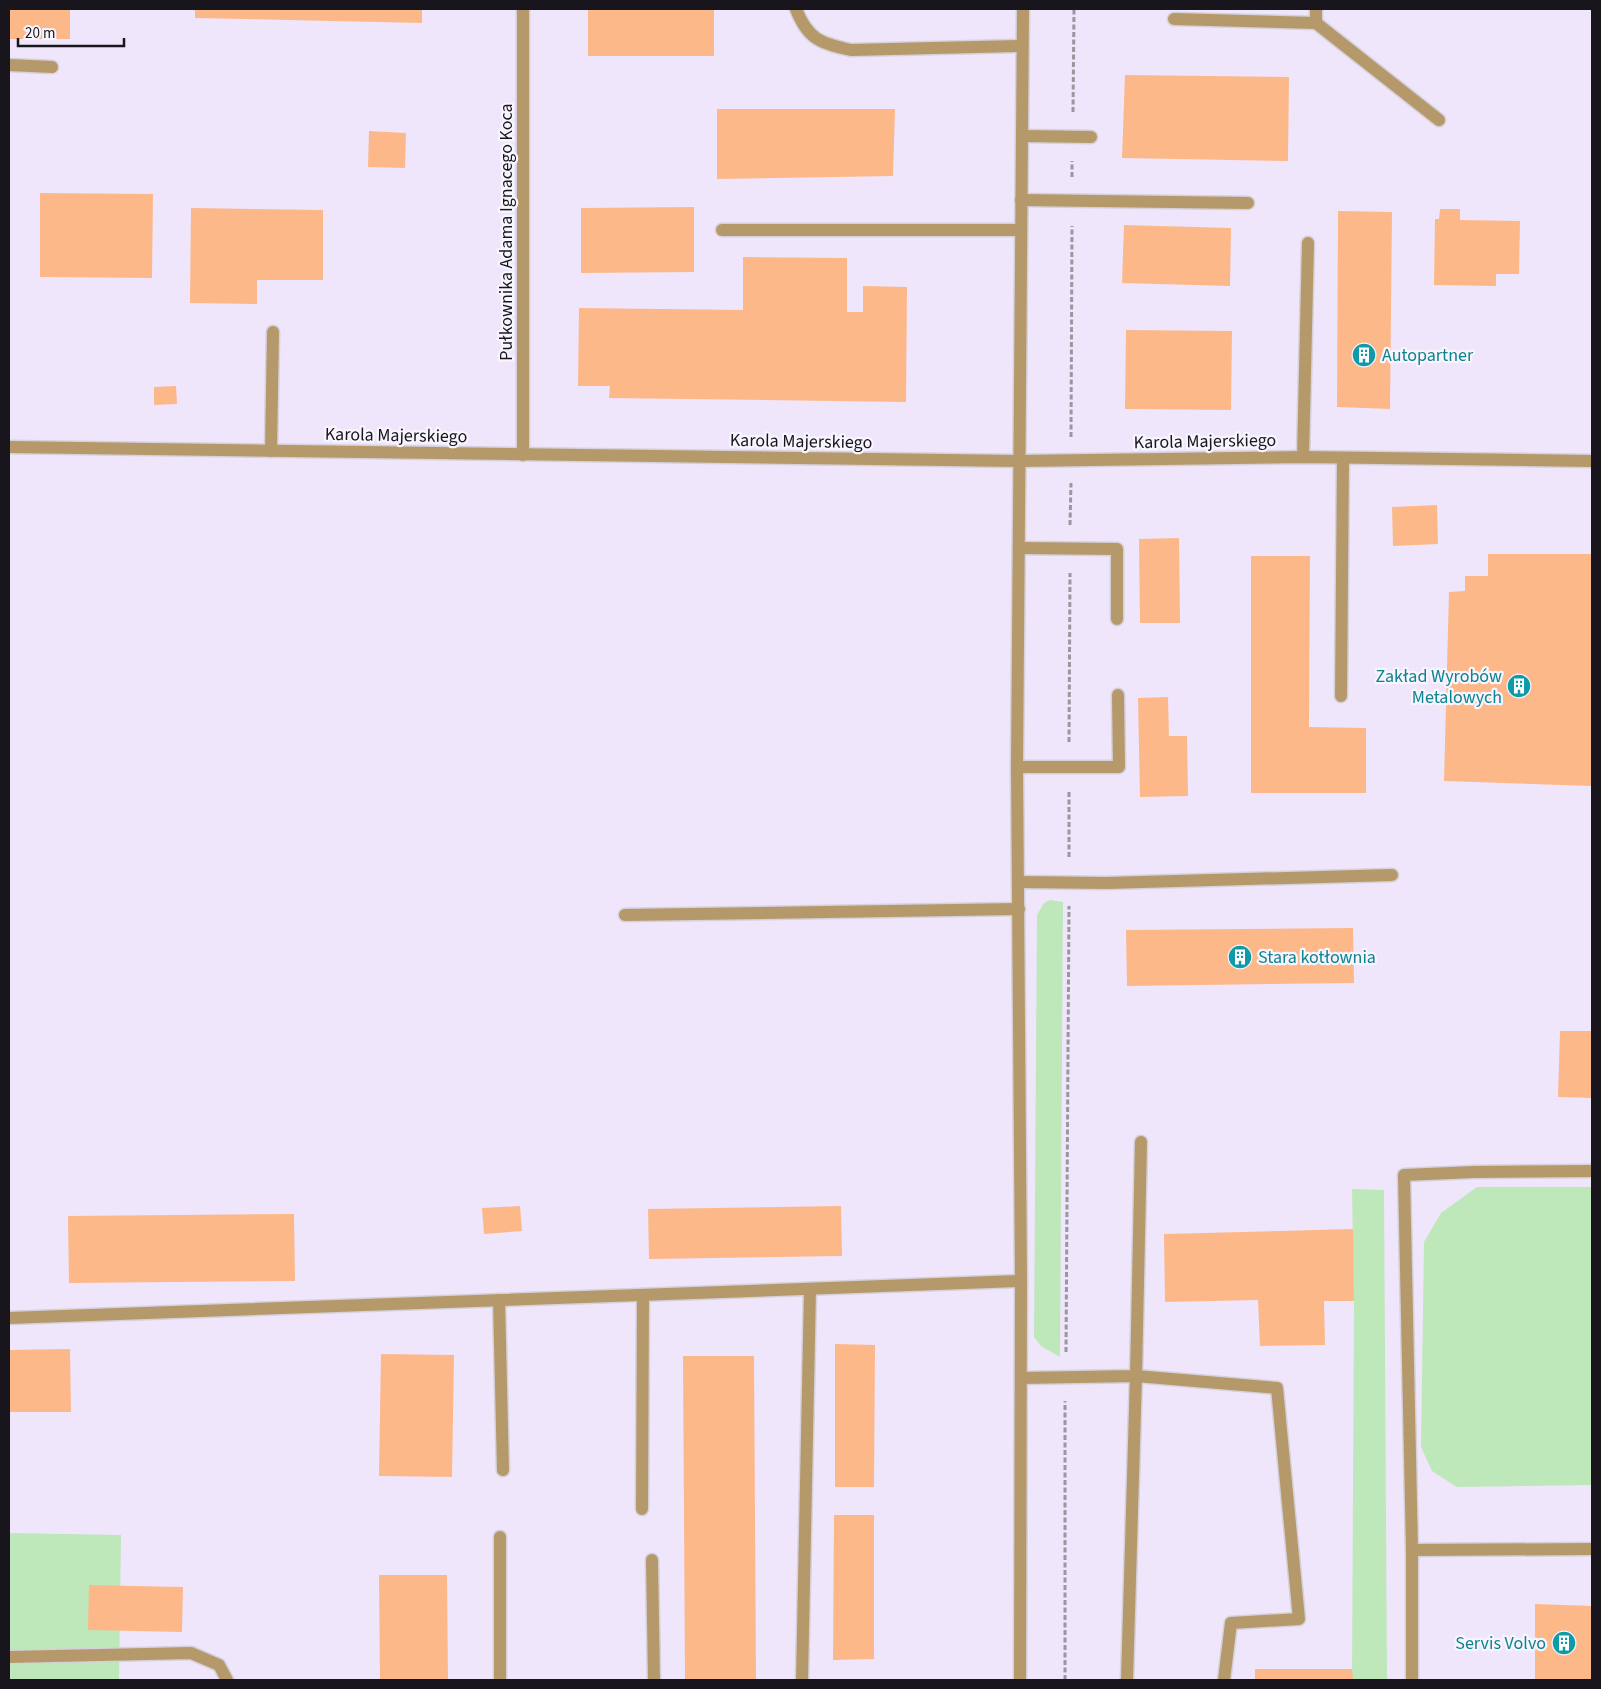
<svg xmlns="http://www.w3.org/2000/svg" width="1601" height="1689" font-family="'Source Sans 3',sans-serif">
<rect width="100%" height="100%" fill="#f8f5fe"/>
<rect fill="#efe6fc" x="9" y="9" width="1583" height="1671"/>
<g fill="#bee7ba">
<polygon points="1050,900 1063,902 1060,1357 1041,1346 1034,1337 1037,915 1044,903"/>
<polygon points="1477,1187 1592,1187 1592,1485 1457,1487 1432,1471 1421,1447 1424,1242 1441,1213"/>
<polygon points="1352,1189 1384,1190 1387,1680 1352,1680 1354,1301"/>
<polygon points="9,1533 121,1535 119,1680 9,1680"/>
</g>
<g fill="#fdb88a">
<rect x="9" y="9" width="61" height="30"/>
<polygon points="195,9 422,9 422,23 195,18"/>
<rect x="588" y="9" width="126" height="47"/>
<polygon points="1125,75 1289,77 1288,161 1122,158"/>
<polygon points="717,109 895,109 893,176 717,179"/>
<polygon points="369,131 406,133 405,168 368,167"/>
<polygon points="40,193 153,194 152,278 40,277"/>
<polygon points="694,207 694,272 581,273 581,208"/>
<polygon points="191,208 323,210 323,280 257,280 257,304 190,303"/>
<polygon points="1440,209 1460,209 1460,220 1520,221 1519,274 1496,274 1496,286 1434,285 1435,219 1439,219"/>
<polygon points="1338,211 1392,212 1390,409 1337,407"/>
<polygon points="1124,225 1231,228 1230,286 1122,283"/>
<polygon points="743,257 847,258 847,312 863,312 863,286 907,287 906,402 609,398 610,386 578,386 579,308 743,310"/>
<polygon points="1126,330 1232,331 1231,410 1125,409"/>
<polygon points="176,386 177,404 154,405 154,387"/>
<polygon points="1437,505 1438,544 1393,546 1392,507"/>
<polygon points="1179,538 1180,623 1140,623 1139,539"/>
<polygon points="1488,554 1592,554 1592,786 1444,781 1449,592 1465,591 1465,576 1488,576"/>
<polygon points="1251,556 1310,556 1309,727 1366,728 1366,793 1251,793"/>
<polygon points="1168,697 1169,736 1187,736 1188,796 1140,797 1138,698"/>
<polygon points="1353,928 1354,983 1127,986 1126,930"/>
<polygon points="1560,1031 1592,1031 1592,1098 1558,1097"/>
<polygon points="520,1206 522,1231 484,1234 482,1208"/>
<polygon points="841,1206 842,1256 649,1259 648,1209"/>
<polygon points="294,1214 295,1281 69,1283 68,1216"/>
<polygon points="1353,1229 1354,1301 1324,1301 1325,1345 1260,1346 1258,1300 1165,1302 1164,1234"/>
<polygon points="835,1344 875,1345 874,1487 835,1487"/>
<polygon points="70,1349 71,1412 9,1412 9,1350"/>
<polygon points="381,1354 454,1355 452,1477 379,1476"/>
<polygon points="683,1356 754,1356 756,1680 685,1680"/>
<polygon points="834,1515 874,1515 874,1659 833,1660"/>
<polygon points="379,1575 447,1575 448,1680 380,1680"/>
<polygon points="89,1585 183,1587 182,1632 88,1630"/>
<polygon points="1535,1604 1592,1606 1592,1680 1535,1680"/>
<polygon points="1255,1669 1352,1669 1353,1680 1255,1680"/>
</g>
<g fill="none" stroke-linecap="round" stroke-linejoin="round">
<g stroke="#d4d1da" stroke-width="15">
<g id="service">
<path d="M 796,9 C 808,40 821,43 851,50 L 1022,46"/>
<polyline points="1174,19 1316,23 1316,9"/>
<polyline points="1316,23 1439,120"/>
<polyline points="9,65 52,67"/>
<polyline points="1022,136 1091,137"/>
<polyline points="1021,200 1248,203"/>
<polyline points="722,230 1021,230"/>
<polyline points="271,451 273,332"/>
<polyline points="1303,457 1308,243"/>
<polyline points="1019,548 1117,549 1117,619"/>
<polyline points="1341,696 1343,458"/>
<polyline points="1017,767 1119,767 1118,695"/>
<polyline points="1019,882 1107,883 1392,875"/>
<polyline points="625,915 1019,909"/>
<polyline points="1021,1378 1136,1376 1141,1142"/>
<polyline points="1412,1550 1592,1549"/>
<polyline points="1127,1680 1136,1376 1277,1388 1299,1619 1231,1623 1224,1680"/>
<polyline points="1412,1680 1412,1550 1404,1175 1474,1172 1592,1171"/>
</g>
</g>
<g stroke="#d4d1da" stroke-width="15">
<g id="minor">
<polyline points="523,9 523,455"/>
<polyline points="9,447 1019,461 1303,457 1592,461"/>
<polyline points="499,1300 503,1470"/>
<polyline points="9,1318 1021,1281"/>
<polyline points="642,1509 643,1295"/>
<polyline points="652,1560 654,1680"/>
<polyline points="9,1657 191,1653 219,1665 227,1680"/>
<polyline points="500,1680 500,1537"/>
<polyline points="802,1680 810,1289"/>
<polyline points="1020,1680 1021,1281 1017,767 1023,9"/>
</g>
</g>
<g stroke="#9a979f" stroke-width="3" stroke-dasharray="5 2.5" stroke-linecap="butt">
<polyline points="1073,112 1074,9"/>
<polyline points="1072,177 1072,161"/>
<polyline points="1071,437 1072,226"/>
<polyline points="1070,525 1071,483"/>
<polyline points="1069,742 1070,573"/>
<polyline points="1069,857 1069,791"/>
<polyline points="1066,1352 1069,906"/>
<polyline points="1065,1680 1065,1401"/>
</g>
<use href="#service" stroke="#b6996a" stroke-width="12"/>
<use href="#minor" stroke="#b6996a" stroke-width="12"/>
</g>
<defs>
<g id="building-disc" transform="scale(1.25)"><circle r="9.5" fill="#0f9aa8" stroke="#f8f5fe"/><path d="M-4-6H4V6H1V3H-1V6H-4ZM-2.5-4.3h1.7v1.8h-1.7ZM.8-4.3h1.7v1.8H.8ZM-2.5-1h1.7V.8h-1.7ZM.8-1h1.7V.8H.8Z" fill="#fff"/></g>
</defs>
<g fill-rule="evenodd">
<use href="#building-disc" x="1364" y="355"/>
<use href="#building-disc" x="1519" y="686"/>
<use href="#building-disc" x="1240" y="957"/>
<use href="#building-disc" x="1564" y="1643"/>
</g>
<g text-anchor="middle" stroke-width="4.5" stroke-linejoin="round" paint-order="stroke">
<g font-size="18" fill="#18151c" stroke="#f8f5fe">
<text transform="translate(506 232) rotate(-90)" y="6">Pułkownika Adama Ignacego Koca</text>
<text transform="translate(396 435) rotate(1)" y="6">Karola Majerskiego</text>
<text transform="translate(801 441) rotate(1)" y="6">Karola Majerskiego</text>
<text transform="translate(1205 441) rotate(-1)" y="6">Karola Majerskiego</text>
</g>
<g font-size="18" fill="#0d838f" stroke="#f8f5fe" text-anchor="start">
<text x="1382" y="361">Autopartner</text>
<text x="1502" y="682" text-anchor="end">Zakład Wyrobów<tspan x="1502" dy="21">Metalowych</tspan></text>
<text x="1258" y="963">Stara kotłownia</text>
<text x="1546" y="1649" text-anchor="end">Servis Volvo</text>
</g>
</g>
<rect width="1601" height="1689" fill="none" stroke="#18151c" stroke-width="20"/>
<path d="M18 38v8h106v-8" fill="none" stroke="#18151c" stroke-width="2.5"/>
<text x="25" y="38" font-size="15" fill="#18151c" stroke="#f8f5fe" stroke-width="4" paint-order="stroke">20 m</text>
</svg>
